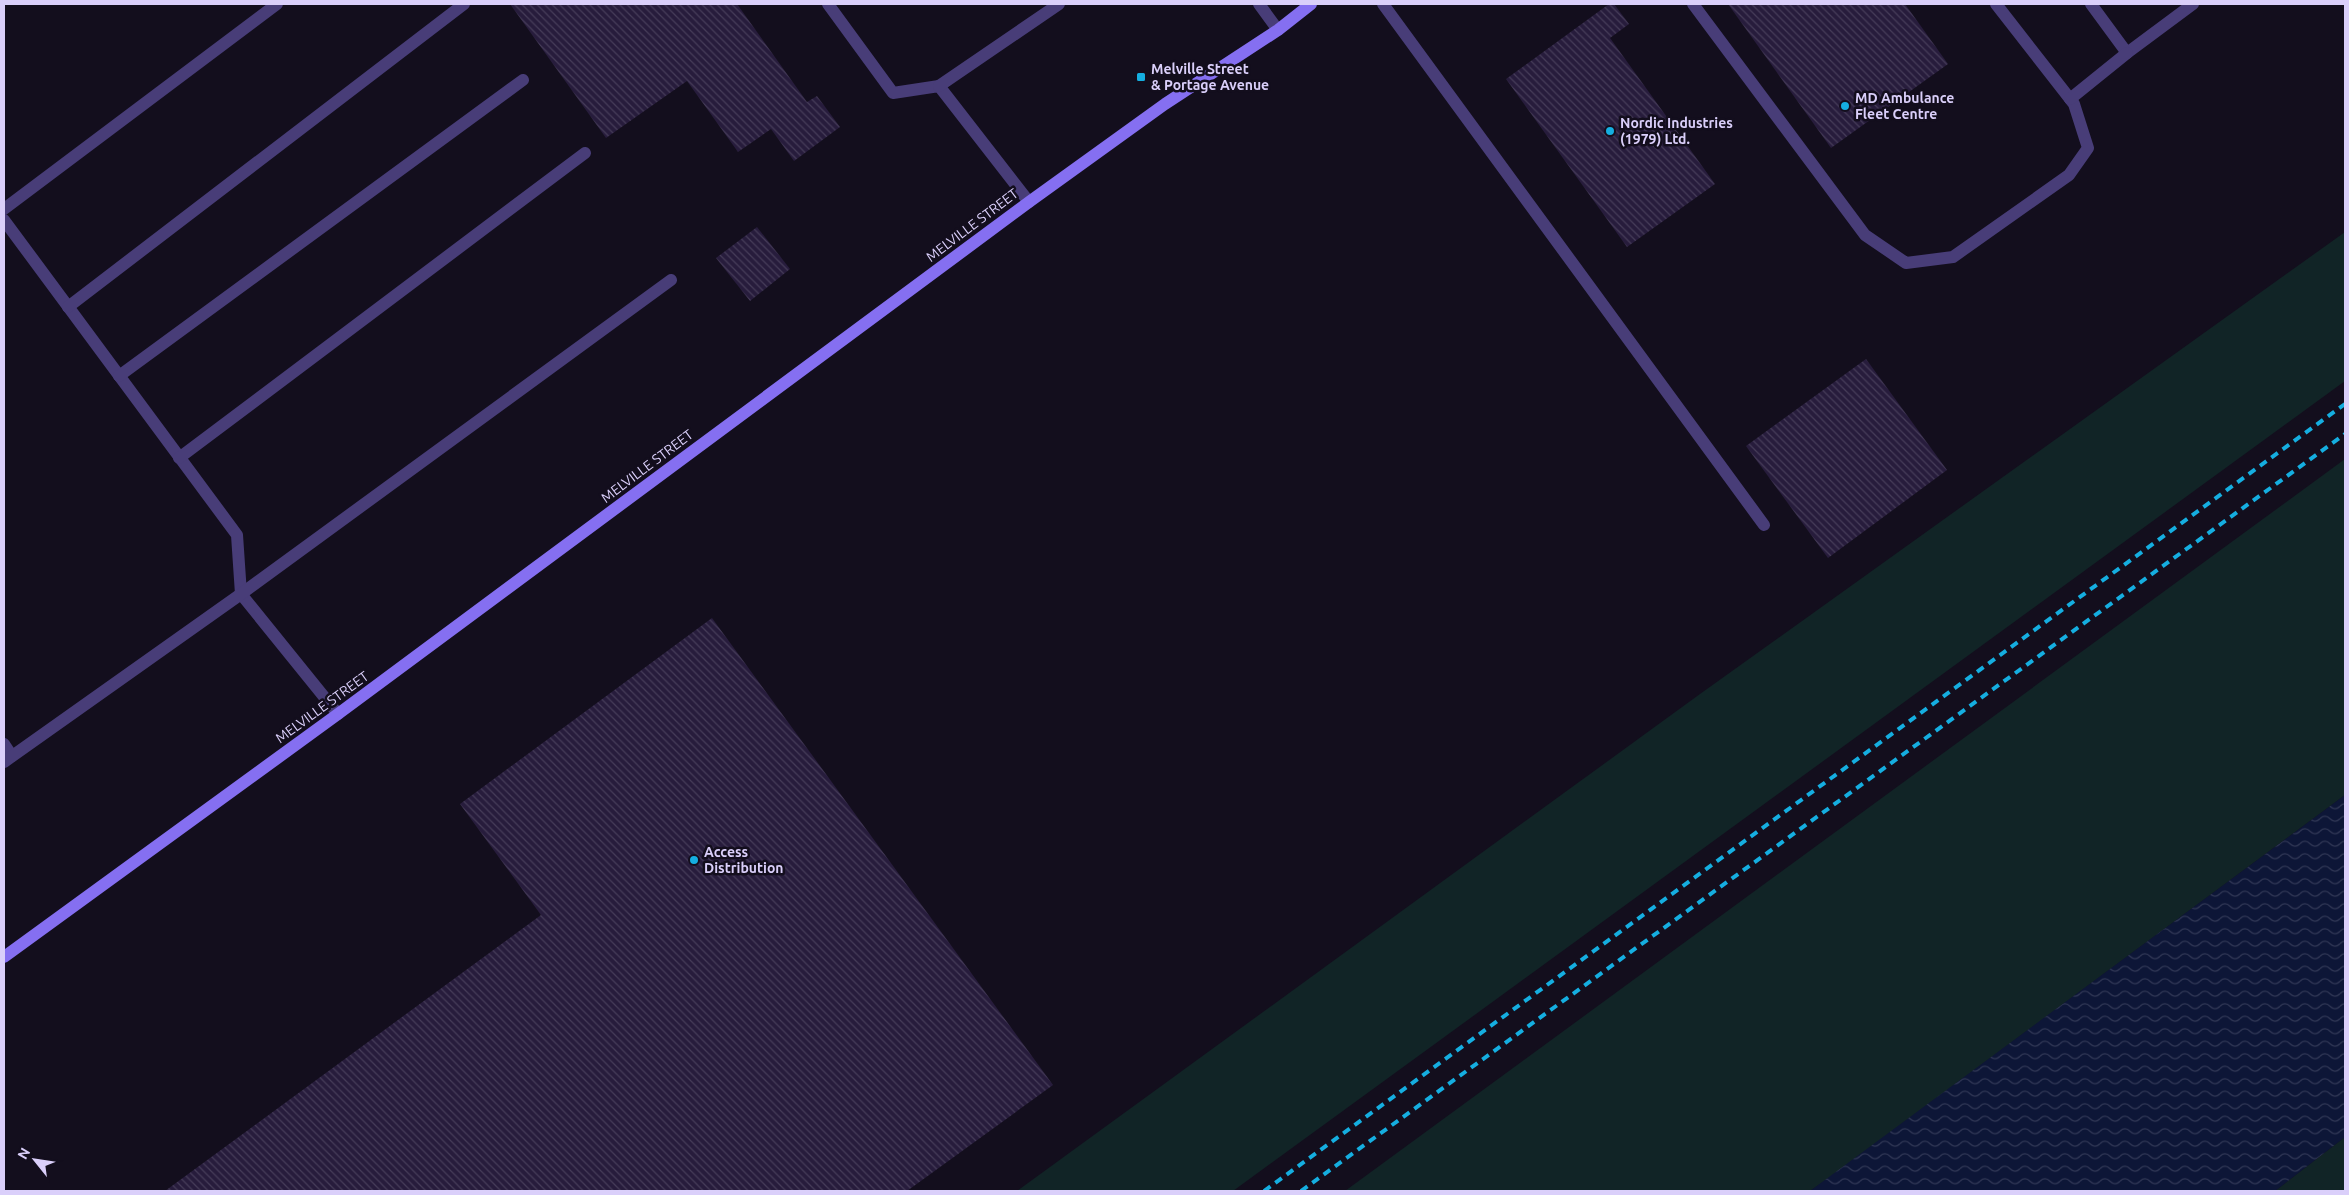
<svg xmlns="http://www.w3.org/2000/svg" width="2349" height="1195" font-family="Ubuntu,sans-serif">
<defs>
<pattern id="water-waves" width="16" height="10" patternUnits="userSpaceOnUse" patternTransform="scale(1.25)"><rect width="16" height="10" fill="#0d1637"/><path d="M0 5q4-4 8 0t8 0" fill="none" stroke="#303755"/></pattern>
<pattern id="building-back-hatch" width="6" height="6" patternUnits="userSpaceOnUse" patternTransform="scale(1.25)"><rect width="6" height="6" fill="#271c3c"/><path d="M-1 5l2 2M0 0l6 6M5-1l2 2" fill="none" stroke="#463c59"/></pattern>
</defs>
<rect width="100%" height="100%" fill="#130e1d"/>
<g fill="#112426">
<polygon points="2345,232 2345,381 1233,1191 1017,1191 1700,694"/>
<polygon points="2345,459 2345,795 1827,1179 1810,1191 1345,1191"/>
<polygon points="2345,1137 2345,1191 2275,1191"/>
</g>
<polygon fill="url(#water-waves)" points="2345,795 2345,1137 2275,1191 1810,1191"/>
<g fill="url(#building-back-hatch)">
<polygon points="510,4 737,4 807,102 817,96 840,127 794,161 771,129 738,152 687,81 606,138"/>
<polygon points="1609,4 1614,4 1629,24 1610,38 1715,184 1627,247 1506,79"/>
<polygon points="1728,4 1905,4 1948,64 1831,148"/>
<polygon points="757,227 790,269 750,301 716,258"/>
<polygon points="1866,359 1947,470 1828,558 1746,446"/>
<polygon points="712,618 1053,1085 907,1191 165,1191 541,915 460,804"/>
</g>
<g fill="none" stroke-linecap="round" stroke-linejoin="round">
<g stroke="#483d78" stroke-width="12">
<polyline points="828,4 893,93 939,86 1029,202"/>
<polyline points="1383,4 1764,525"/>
<polyline points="1693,4 1865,235 1906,263 1953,257 2069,175 2088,148 2074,104 1996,4"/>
<polyline points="2091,4 2127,53 2193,4"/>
<polyline points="939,86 1059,4"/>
<polyline points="2070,99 2127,53"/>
<polyline points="4,209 277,4"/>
<polyline points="4,220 237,535 241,594 338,714"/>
<polyline points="68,307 464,4"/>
<polyline points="119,376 523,80"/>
<polyline points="179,458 585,153"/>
<polyline points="4,744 12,756"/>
<polyline points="4,762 241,594 671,280"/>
</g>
<polyline stroke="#483d78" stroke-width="12" points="1259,4 1278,30"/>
<polyline stroke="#856ff1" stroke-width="12" points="4,957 338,714 1029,202 1165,104 1278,30 1311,4"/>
<g stroke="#15aee0" stroke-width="4" stroke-dasharray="8 6" stroke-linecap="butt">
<polyline points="1264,1191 2345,404"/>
<polyline points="1301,1191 2345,434"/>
</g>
</g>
<g fill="#15aee0" stroke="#130e1d" stroke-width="2">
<rect x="1136" y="72" width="10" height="10" rx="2.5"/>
<circle cx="1845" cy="106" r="5"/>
<circle cx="1610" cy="131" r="5"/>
<circle cx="694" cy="860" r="5"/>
</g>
<g text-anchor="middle" stroke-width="5" stroke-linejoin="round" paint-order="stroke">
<g font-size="14" font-weight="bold" fill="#dacffa" stroke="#130e1d" text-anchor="start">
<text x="1151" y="74">Melville Street<tspan x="1151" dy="16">&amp; Portage Avenue</tspan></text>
<text x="1855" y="103">MD Ambulance<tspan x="1855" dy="16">Fleet Centre</tspan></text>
<text x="1620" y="128">Nordic Industries<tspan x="1620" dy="16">(1979) Ltd.</tspan></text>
<text x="704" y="857">Access<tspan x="704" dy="16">Distribution</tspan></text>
</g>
<g font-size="14" fill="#dacffa" stroke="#130e1d">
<text transform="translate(972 225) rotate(-37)" y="5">MELVILLE STREET</text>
<text transform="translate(647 466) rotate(-37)" y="5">MELVILLE STREET</text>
<text transform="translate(322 707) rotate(-36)" y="5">MELVILLE STREET</text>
</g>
</g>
<rect width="2349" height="1195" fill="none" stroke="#dacffa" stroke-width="10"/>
<g transform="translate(35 1160) rotate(300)" stroke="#130e1d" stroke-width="4" paint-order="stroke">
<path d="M0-4L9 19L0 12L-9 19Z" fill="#dacffa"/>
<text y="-8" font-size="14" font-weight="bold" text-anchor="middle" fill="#dacffa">N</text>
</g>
</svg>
